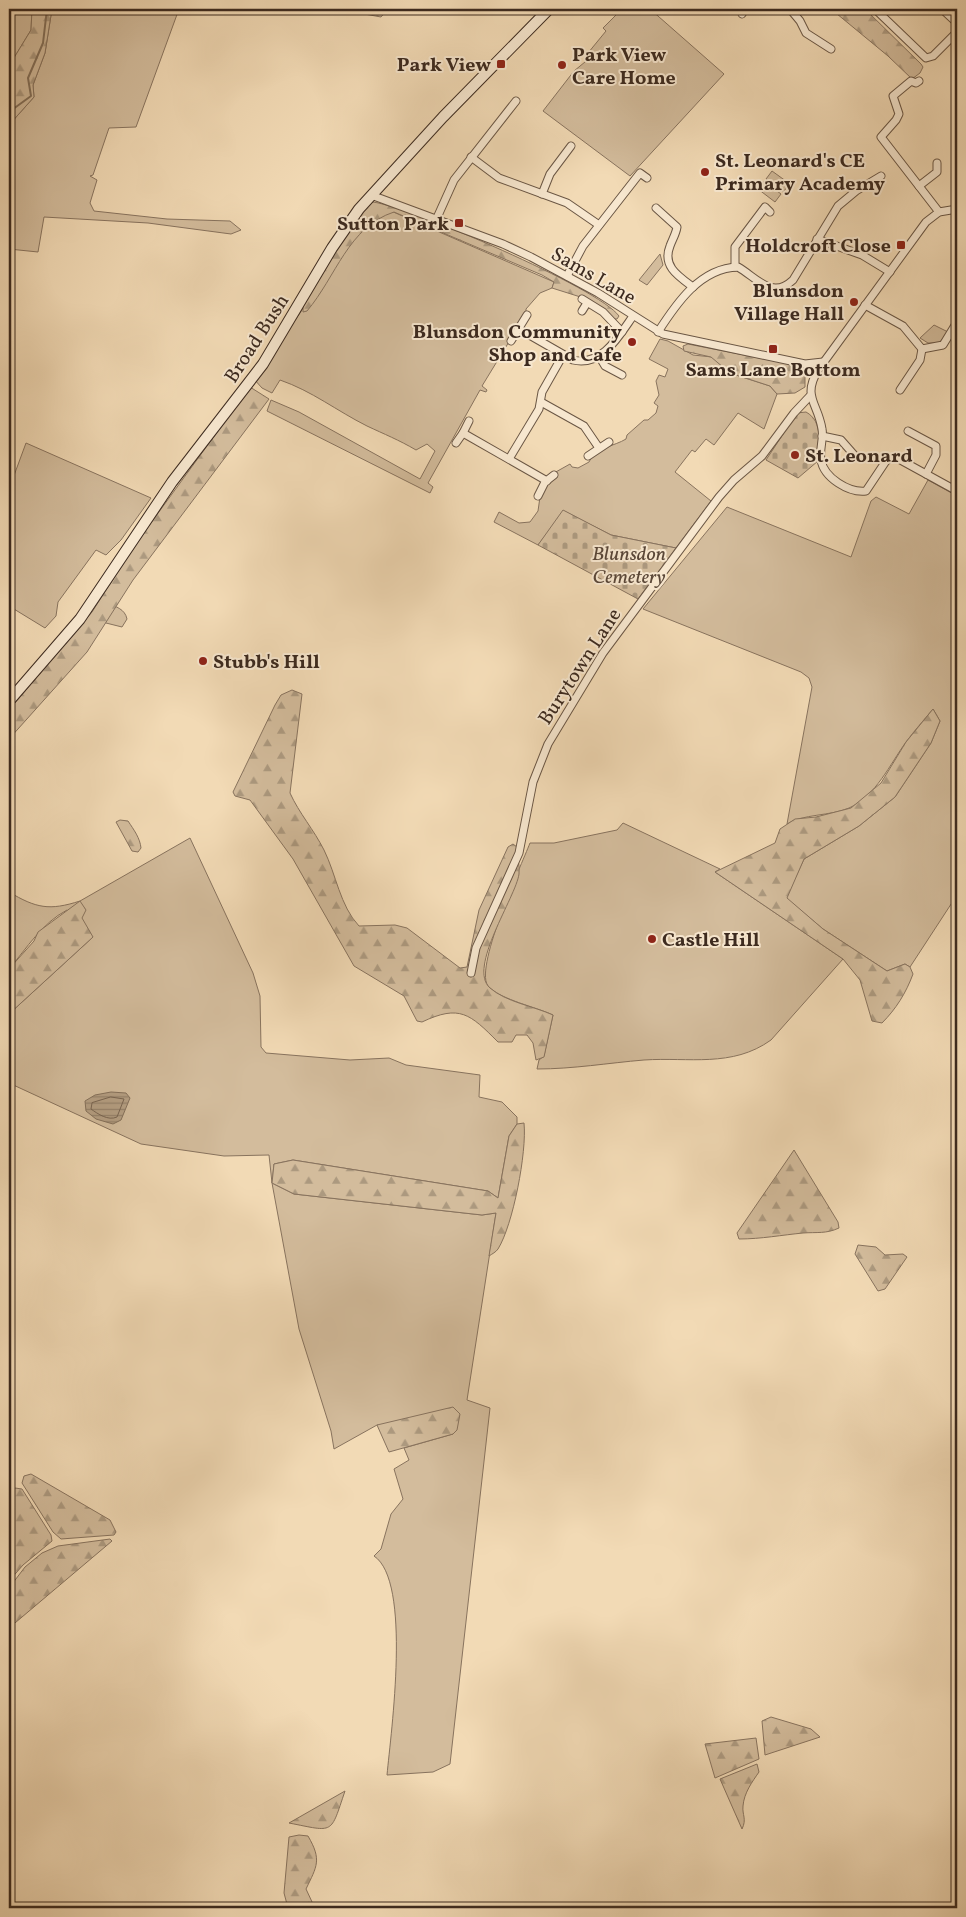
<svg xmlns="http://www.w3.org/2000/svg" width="966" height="1917" font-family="Vollkorn,serif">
<defs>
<pattern id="forest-firs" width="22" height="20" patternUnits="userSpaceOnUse" patternTransform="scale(1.25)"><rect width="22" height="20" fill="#d3bc9c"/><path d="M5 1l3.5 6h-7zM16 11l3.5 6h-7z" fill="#ac997f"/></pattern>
<pattern id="cemetery-stones" width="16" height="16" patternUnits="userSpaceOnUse" patternTransform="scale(1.25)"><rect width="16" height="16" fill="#d3bc9c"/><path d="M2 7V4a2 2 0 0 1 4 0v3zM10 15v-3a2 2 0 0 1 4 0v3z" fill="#ac997f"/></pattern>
<pattern id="water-rules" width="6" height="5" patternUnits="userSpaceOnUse" patternTransform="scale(1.25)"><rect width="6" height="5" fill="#b49e82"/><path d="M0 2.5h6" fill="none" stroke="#94816a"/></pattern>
</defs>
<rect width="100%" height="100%" fill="#f2dab5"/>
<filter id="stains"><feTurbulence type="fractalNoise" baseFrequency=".004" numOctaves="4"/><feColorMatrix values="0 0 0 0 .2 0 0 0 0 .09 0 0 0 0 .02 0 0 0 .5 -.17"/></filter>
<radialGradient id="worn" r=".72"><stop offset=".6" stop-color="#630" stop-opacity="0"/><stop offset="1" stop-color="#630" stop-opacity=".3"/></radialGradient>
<g fill="#d3bc9c" stroke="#88735e">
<polygon points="9,9 32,9 31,30 9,66"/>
<polygon points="52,9 179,9 136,127 109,128 93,175 90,176 97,180 90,203 94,211 167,219 230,221 241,230 231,234 148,223 44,217 38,252 9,249 9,125 34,97 33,85 45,53"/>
<polygon points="622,9 650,9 724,74 630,176 543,111 574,71 591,57 588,53 606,31 603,28"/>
<polygon points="772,171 790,184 783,192 766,179"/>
<polygon points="764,181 781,194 775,202 758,189"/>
<path d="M 375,204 L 554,282 L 552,288 L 540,293 L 526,309 L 526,314 L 482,386 L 487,390 L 486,392 L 480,390 L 428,483 L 433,487 L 430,493 L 267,411 L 271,400 L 299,412 L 420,479 L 435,451 L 427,444 L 416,450 C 399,440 384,434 367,426 C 337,411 312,391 280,380 L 272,393 L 262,388 L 253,378 L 300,313 L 353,230 Z"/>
<polygon points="660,254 663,265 647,285 639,280"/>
<polygon points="934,325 948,332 939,343 928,343 920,338"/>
<path d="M 660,339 L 668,341 L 693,355 L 712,357 L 730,373 L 770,386 L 777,394 L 764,429 L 738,413 L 714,445 L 706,439 L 695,452 L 692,450 L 675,472 L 711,501 L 676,548 L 611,535 L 564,511 L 538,545 L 494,522 L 499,512 L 519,523 L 530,522 L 538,511 L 540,497 L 547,485 L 556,477 L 554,473 L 570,464 L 572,467 L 578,468 L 589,462 C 594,448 615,446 626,439 L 627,435 L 644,420 L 648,420 L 656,413 L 658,406 L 654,403 L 659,395 L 656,381 L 659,375 L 665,377 L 668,369 L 649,359 Z"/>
<polygon points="26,443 151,498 121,540 106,555 96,550 58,602 56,616 45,628 9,606 9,489"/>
<path d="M 928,480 L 957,496 L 957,895 L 910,967 L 905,964 L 887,971 L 823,929 L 786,898 L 804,859 L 859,826 L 895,797 L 931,743 L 940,721 L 933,709 C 924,720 914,731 906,742 C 890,764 876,796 849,808 C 831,816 802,814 787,824 L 812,687 L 809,678 L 801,672 L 643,609 L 727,507 L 851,557 L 871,501 L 876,497 L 909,514 Z"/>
<path d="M 108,603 C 116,607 125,609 127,619 L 122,627 L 102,622 Z"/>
<path d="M 623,823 L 720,869 L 715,872 L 843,959 L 771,1040 C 732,1068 689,1057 644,1060 C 608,1063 573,1069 537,1069 L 539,1060 L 544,1056 L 553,1015 C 536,1007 502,1000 489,987 C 472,972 521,866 530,843 L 554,843 L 617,830 Z"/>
<path d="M 190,838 L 253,973 L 260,996 L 261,1047 L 266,1053 L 350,1060 L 389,1058 L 406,1065 L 480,1075 L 479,1097 L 502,1102 L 517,1117 L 517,1124 L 509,1136 L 498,1198 L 488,1191 L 293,1160 L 274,1164 L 272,1183 L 294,1194 L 482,1215 L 496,1213 L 467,1400 L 490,1408 L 450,1764 L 433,1772 L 387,1775 C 391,1732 412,1581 374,1556 L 381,1549 L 391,1514 L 403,1499 L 394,1469 L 409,1460 L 404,1448 L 453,1434 L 377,1425 L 334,1449 L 331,1431 L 299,1329 L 272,1183 L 269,1155 L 224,1156 L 141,1144 L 9,1083 L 9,1014 L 93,937 L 67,910 C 42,923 27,948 9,969 L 9,892 C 36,908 49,911 80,901 Z"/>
</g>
<g fill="url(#forest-firs)" stroke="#88735e">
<polygon points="32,9 52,9 45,53 33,85 34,97 9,125 9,66 31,30"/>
<polygon points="337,9 388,9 381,17"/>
<polygon points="831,9 865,9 921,64 923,67 920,73 912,79 888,56"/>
<path d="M 373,202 C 410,207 599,288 619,316 L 617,319 L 614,319 L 590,300 L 552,288 L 554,282 L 542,275 L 394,212 C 348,227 336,277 307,311 L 303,312 C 300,289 352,226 367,206 Z"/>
<polygon points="688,344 800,366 805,373 805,387 795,393 777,394 770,386 730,373 711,357 684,351 683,346"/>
<polygon points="250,387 269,399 133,580 87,652 9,739 9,710 92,612 137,542"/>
<path d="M 292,690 L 302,694 L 290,793 C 299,813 314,830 324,850 C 336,874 340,906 359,926 L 395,925 L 407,928 L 460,968 L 467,967 L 479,910 L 508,847 L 513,844 L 517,847 C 517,855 520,866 519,874 C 516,897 467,968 490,988 C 506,1002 533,1006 553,1015 L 544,1057 L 536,1060 L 533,1043 L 527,1035 L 516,1035 L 512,1042 L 498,1042 C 470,1014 460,1004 422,1022 L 417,1021 L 404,996 L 354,966 L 293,859 L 250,800 L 235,796 L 233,792 L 275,705 L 281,695 Z"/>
<path d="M 933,709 L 940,721 L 931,743 L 895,797 L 859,826 L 804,859 L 787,898 L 823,929 L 887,971 L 905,964 L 910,967 L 913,974 C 906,993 896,1009 882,1023 L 872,1021 L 860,980 L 843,959 L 715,872 L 775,843 L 780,829 L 795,819 L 816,817 L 851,808 L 881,783 L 906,742 Z"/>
<path d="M 120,820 L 128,821 C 134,830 140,838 141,848 L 138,852 L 132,851 L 116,822 Z"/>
<polygon points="80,901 86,910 82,918 93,937 9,1014 9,969 34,941 38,932"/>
<path d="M 524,1123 C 527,1152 513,1225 498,1249 C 496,1252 492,1254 489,1256 L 496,1213 L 482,1215 L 294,1194 L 272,1183 L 274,1164 L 293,1160 L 488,1191 L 498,1198 L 509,1136 L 517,1124 Z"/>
<path d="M 794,1150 L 838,1222 L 839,1228 C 826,1234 817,1232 803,1233 C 782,1235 761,1239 739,1239 L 737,1233 Z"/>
<polygon points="858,1245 876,1247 885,1255 903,1254 907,1257 885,1289 878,1291 855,1254"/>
<polygon points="453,1407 460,1414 457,1430 453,1434 389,1452 377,1425"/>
<polygon points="31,1474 110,1520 116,1532 114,1535 61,1539 53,1532 22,1483 24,1476"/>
<polygon points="15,1488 22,1489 51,1535 52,1541 23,1565 9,1581 9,1499"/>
<polygon points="110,1539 112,1541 9,1628 9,1588 25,1567 42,1553 58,1546"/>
<polygon points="771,1717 811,1729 820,1737 765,1755 762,1721"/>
<polygon points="756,1738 759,1759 715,1778 705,1744"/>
<path d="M 757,1764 L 759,1772 C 752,1782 744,1793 743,1806 C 742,1815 747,1819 742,1829 L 720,1779 Z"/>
<path d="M 345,1791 C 330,1835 335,1832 289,1823 Z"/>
<path d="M 299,1835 L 308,1836 C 322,1860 317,1866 306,1889 L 313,1904 L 319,1908 L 288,1908 L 284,1893 L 289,1837 Z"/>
</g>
<g fill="url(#cemetery-stones)" stroke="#88735e">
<path d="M 806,412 C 824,422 818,444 818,461 L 798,478 L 766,460 L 797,413 Z"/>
<polygon points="563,510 611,535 676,548 638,599 538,545"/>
</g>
<polygon fill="url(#water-rules)" stroke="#84705a" points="111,1092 126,1093 130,1098 121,1120 113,1124 96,1119 86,1111 85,1101 95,1095"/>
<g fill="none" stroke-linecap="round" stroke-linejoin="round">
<path stroke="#786450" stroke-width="1" d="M 111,1097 L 124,1099 L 117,1117 C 108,1121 98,1114 91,1109 L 92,1103 Z"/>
<polyline stroke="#84705a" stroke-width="2" points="9,112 31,96 28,78 43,43 47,9"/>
<g stroke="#6a5644" stroke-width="9">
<g id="street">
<polyline points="790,9 800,21 806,33 831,49"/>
<polyline points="875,9 926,58 933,56 957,32"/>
<polyline points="942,9 957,23"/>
<polyline points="742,14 745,9"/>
<polyline points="919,81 916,83 911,81 893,96 899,114 896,120 881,137 939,212"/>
<polyline points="471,157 499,178 567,203 599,225"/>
<polyline points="919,186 937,172 937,163"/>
<polyline points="542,194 550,174 571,146"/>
<polyline points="371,195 503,244 531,257 598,293 663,334 805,364 823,362"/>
<path d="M 656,208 L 677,227 C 676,234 672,240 670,246 C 662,266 678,276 693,287"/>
<path d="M 957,209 L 939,212 L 926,222 L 818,370 C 802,397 818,403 822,429 C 824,439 819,449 821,460 C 824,478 849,493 866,491 L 886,461 L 895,457 L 957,491"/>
<polyline points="436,220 454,180 516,101"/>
<polyline points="817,239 862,255 890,272"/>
<polyline points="735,267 735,247 765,207 770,212"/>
<polyline points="567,276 583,246 640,173 647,178"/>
<polyline points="582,299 603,312 622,332"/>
<polyline points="865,305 903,326 922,349 943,345 957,322"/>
<polyline points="582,311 587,303"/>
<path d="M 519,329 L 573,360 C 602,367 619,336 633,316"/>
<path d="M 658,332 C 676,304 700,268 738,267 C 757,278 772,300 793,280 L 838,206 L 856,191 L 881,176"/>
<polyline points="511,341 527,315"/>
<polyline points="599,356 605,366 622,375"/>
<polyline points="900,390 920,360 922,349"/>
<polyline points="541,402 584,426 599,448"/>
<polyline points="908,431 936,446 936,455 926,474"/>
<polyline points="463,433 469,421"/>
<polyline points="822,436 841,440 856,457"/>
<polyline points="456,443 463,433 547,481"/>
<polyline points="588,456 609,442"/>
<polyline points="509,459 539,409 542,392 563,355"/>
<polyline points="538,496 545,482 554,475"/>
<polyline points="471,973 476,948 519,853 533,782 548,744 603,653 719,497 734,480 762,456 794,413 810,396"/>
</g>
</g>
<g stroke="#3c2a1f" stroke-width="12">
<polyline id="secondary" points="9,701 80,619 172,482 263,364 332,248 359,209 443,117 549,9"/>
</g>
<use href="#street" stroke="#f7e7cf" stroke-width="7"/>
<use href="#secondary" stroke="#f7e7cf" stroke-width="10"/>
</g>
<g fill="#8f2418" stroke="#f7e7cf" stroke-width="2">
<rect x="496" y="59" width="10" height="10" rx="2.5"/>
<circle cx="562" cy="65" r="5"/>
<circle cx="705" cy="172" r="5"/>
<rect x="454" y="218" width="10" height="10" rx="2.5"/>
<rect x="896" y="240" width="10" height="10" rx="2.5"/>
<circle cx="854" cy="302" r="5"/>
<circle cx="632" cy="342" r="5"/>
<rect x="768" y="344" width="10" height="10" rx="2.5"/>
<circle cx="795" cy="455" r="5"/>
<circle cx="203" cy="661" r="5"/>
<circle cx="652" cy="939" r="5"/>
</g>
<g text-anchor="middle" stroke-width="4" stroke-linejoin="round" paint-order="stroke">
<g font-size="20" font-weight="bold" fill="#3c2a1f" stroke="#f7e7cf" text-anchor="start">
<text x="572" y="61">Park View<tspan x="572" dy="23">Care Home</tspan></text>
<text x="491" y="71" text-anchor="end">Park View</text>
<text x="715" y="167">St. Leonard's CE<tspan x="715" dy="23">Primary Academy</tspan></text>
<text x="449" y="230" text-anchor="end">Sutton Park</text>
<text x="891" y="252" text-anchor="end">Holdcroft Close</text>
<text x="844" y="297" text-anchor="end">Blunsdon<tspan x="844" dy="23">Village Hall</tspan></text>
<text x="622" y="338" text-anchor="end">Blunsdon Community<tspan x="622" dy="23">Shop and Cafe</tspan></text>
<text x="773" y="376" text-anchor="middle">Sams Lane Bottom</text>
<text x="805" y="462">St. Leonard</text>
<text x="213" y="668">Stubb's Hill</text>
<text x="662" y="946">Castle Hill</text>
</g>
<g font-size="20" fill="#3c2a1f" stroke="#f7e7cf">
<text transform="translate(594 275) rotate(30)" y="7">Sams Lane</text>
<text transform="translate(256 338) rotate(-57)" y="7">Broad Bush</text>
<text transform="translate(579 666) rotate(-57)" y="7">Burytown Lane</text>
</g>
<g font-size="20" font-style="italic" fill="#5a4738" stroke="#f7e7cf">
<text x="629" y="560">Blunsdon<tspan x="629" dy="23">Cemetery</tspan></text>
</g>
</g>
<rect width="966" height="1917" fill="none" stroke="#f2dab5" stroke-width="30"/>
<rect x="10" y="10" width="946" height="1897" fill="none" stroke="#3c2a1f" stroke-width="2.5"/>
<rect x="15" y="15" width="936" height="1887" fill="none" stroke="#3c2a1f"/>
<rect width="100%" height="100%" filter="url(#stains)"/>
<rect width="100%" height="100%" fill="url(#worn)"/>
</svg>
